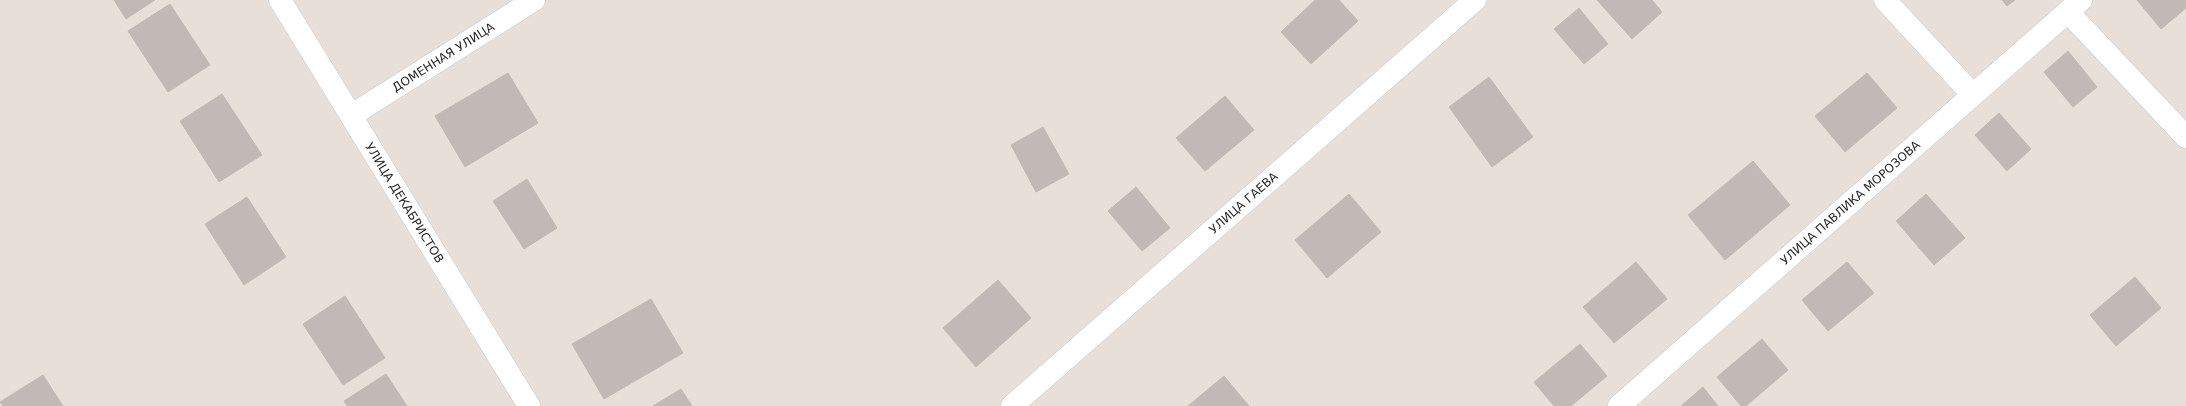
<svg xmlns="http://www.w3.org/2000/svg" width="2186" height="406" font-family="'DejaVu Sans',sans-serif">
<rect width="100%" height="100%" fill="#e8dfd8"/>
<g fill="#c1b9b5" stroke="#c3bab3">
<polygon points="114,0 155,0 126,19"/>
<polygon points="1315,0 1339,0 1358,21 1311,64 1281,32"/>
<polygon points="1597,0 1652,0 1662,12 1632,39"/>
<polygon points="2002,0 2015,0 2007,6"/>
<polygon points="2137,0 2186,0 2186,8 2161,29"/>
<polygon points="170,4 210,65 168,92 128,31"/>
<polygon points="1579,8 1608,44 1584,64 1554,29"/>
<polygon points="2068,51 2097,87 2073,107 2044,72"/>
<polygon points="508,73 538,123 465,167 435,116"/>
<polygon points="1867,73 1897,108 1845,152 1815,116"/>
<polygon points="1489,77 1533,137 1492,167 1449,107"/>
<polygon points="222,94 262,155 219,182 180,121"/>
<polygon points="1225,96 1254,130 1205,171 1176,138"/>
<polygon points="1999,113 2031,149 2007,171 1975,135"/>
<polygon points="1043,127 1069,174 1036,192 1011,145"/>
<polygon points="1753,161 1790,205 1725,260 1688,215"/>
<polygon points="527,179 557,228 524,249 493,201"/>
<polygon points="1136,187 1170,228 1142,251 1108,211"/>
<polygon points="1349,194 1381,232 1327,278 1295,240"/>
<polygon points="1926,194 1965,238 1934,265 1896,221"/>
<polygon points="247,197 286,257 244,285 205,224"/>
<polygon points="1636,262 1667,299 1614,343 1583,307"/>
<polygon points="1847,262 1874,293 1828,331 1802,300"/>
<polygon points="2135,277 2161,308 2116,346 2090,315"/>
<polygon points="998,280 1031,318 976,367 943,328"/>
<polygon points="345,296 385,358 343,385 303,324"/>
<polygon points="651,299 683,353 604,399 572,344"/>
<polygon points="1762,339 1788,370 1746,406 1741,406 1717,377"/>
<polygon points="1580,344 1607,376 1571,406 1554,406 1534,382"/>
<polygon points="386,374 407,406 347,406 344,401"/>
<polygon points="43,375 63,406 3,406 0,402"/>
<polygon points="1224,376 1249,406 1188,406"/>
<polygon points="1703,387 1718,406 1681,406"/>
<polygon points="681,389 692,406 653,406"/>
</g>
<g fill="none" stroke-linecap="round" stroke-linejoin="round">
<g stroke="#c7cdd8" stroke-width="23">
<g id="minor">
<path id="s1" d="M 280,0 L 529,406"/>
<polyline points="1885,0 1972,94"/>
<polyline points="2068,12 2186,137"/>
<path id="s2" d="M 352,115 L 534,0"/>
<path id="s3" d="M 1012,406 L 1475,0"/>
<path id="s4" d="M 1619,406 L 2081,0"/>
</g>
</g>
<use href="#minor" stroke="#fff" stroke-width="22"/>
</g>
<g text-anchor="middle" stroke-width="3" stroke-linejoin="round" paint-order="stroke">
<g font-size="12" fill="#262626" stroke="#fff">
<text dy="4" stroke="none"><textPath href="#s2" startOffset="108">ДОМЕННАЯ УЛИЦА</textPath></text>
<text dy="4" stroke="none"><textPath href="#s4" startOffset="308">УЛИЦА ПАВЛИКА МОРОЗОВА</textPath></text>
<text dy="4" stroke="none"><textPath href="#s1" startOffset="238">УЛИЦА ДЕКАБРИСТОВ</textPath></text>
<text dy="4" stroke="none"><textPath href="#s3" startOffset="308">УЛИЦА ГАЕВА</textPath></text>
</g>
</g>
</svg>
